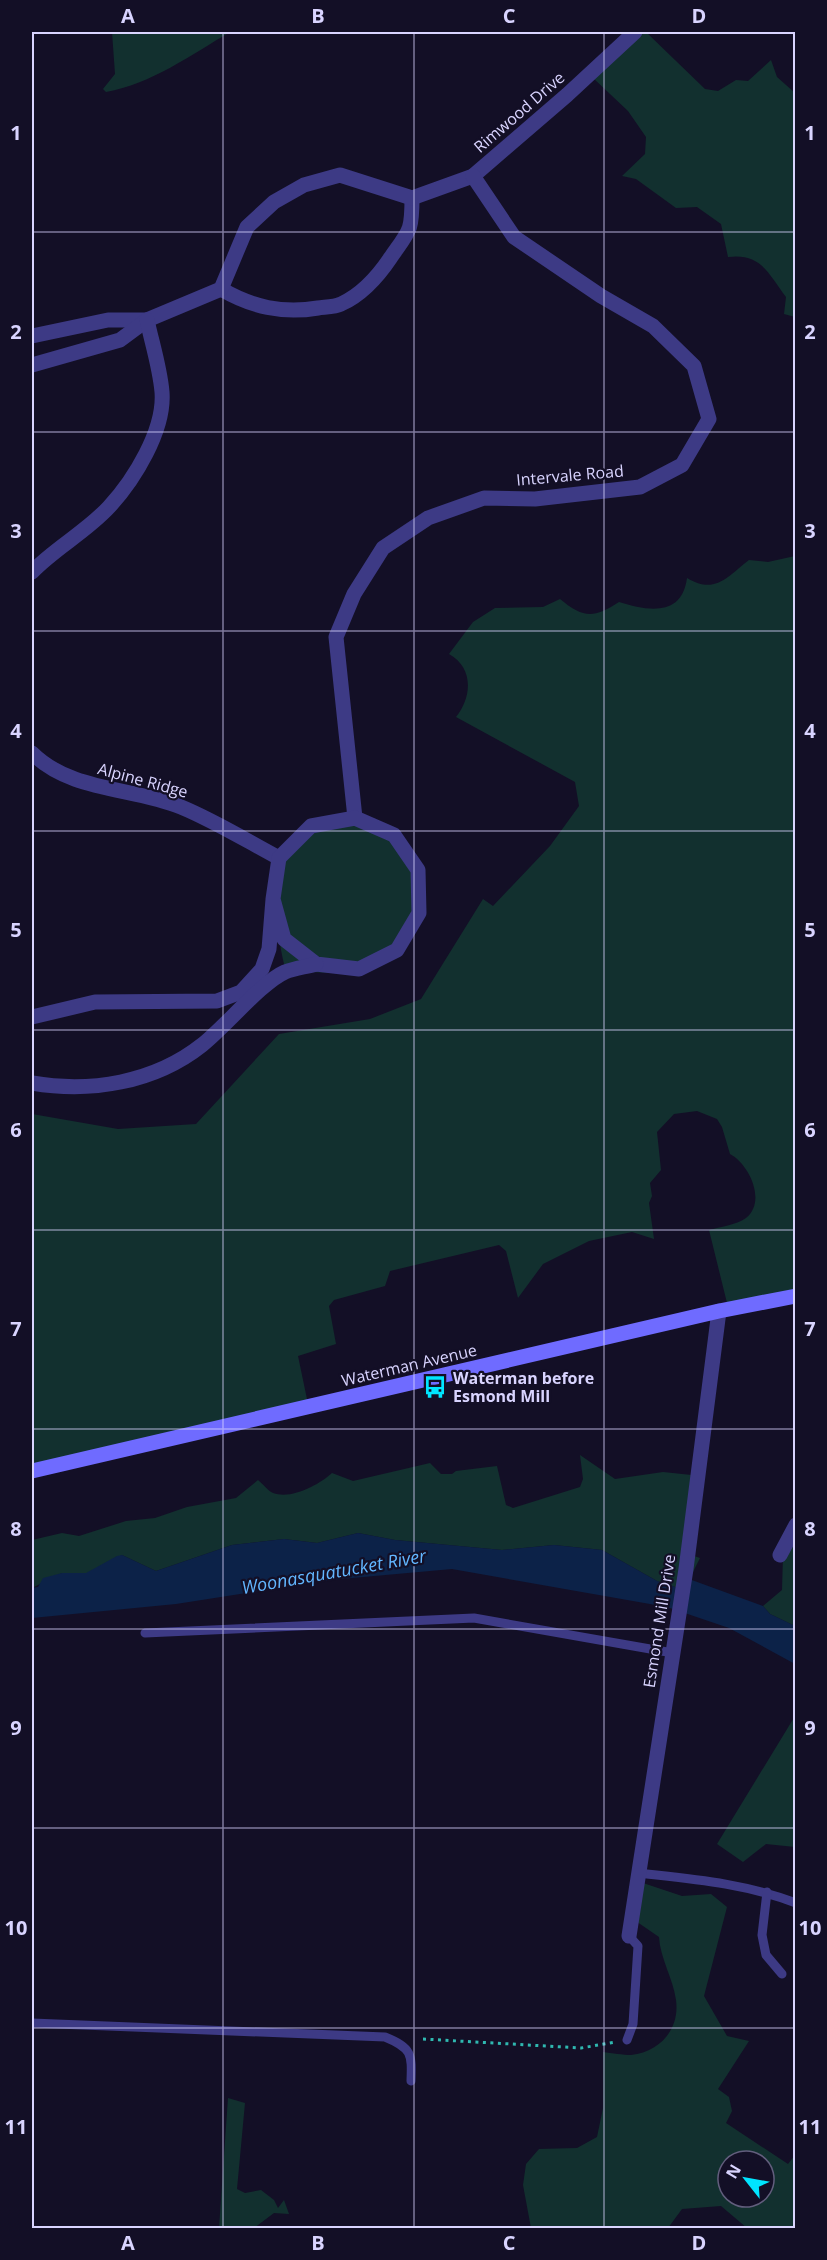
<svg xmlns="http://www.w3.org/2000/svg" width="827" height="2260" font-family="'Open Sans',sans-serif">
<rect width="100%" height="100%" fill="#130f26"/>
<g fill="#12302f" fill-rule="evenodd">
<path d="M 112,32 L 230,32 C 191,55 151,84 106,92 L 103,89 L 115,74 Z"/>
<path d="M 636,32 L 646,32 L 705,89 L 718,91 L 736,80 L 748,81 L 771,60 L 777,77 L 795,93 L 795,317 L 784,314 L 786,297 C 768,273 761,253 728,257 L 721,224 L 697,207 L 676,208 L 636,179 L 622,176 L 645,154 L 646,137 L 628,111 L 592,77 Z"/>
<path d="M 795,556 L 795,1295 L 728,1307 L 709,1230 C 720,1227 736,1225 746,1218 C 767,1201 749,1164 730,1154 L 722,1127 L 717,1119 L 697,1111 L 674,1114 L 657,1132 L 661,1170 L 650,1183 L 652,1196 L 649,1203 L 654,1239 L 632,1232 L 589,1241 L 543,1264 L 518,1298 L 506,1251 L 499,1245 L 390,1271 L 385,1286 L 334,1300 L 329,1306 L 336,1344 L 298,1356 L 308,1404 L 32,1469 L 32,1114 L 118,1129 L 196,1124 L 279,1034 L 370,1019 L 421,999 L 483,899 L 493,906 L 550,846 L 579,806 L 575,782 L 456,717 C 472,697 474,668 449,654 L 473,622 L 495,608 L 543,607 L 560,599 C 584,619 594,618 619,602 C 648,611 682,617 687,578 C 715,595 727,577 749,560 L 768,562 Z"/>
<path d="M 337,814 L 360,819 L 413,856 L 412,934 L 356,974 L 286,971 C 274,932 277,887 282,847 Z"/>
<path d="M 580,1455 L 615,1479 L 663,1472 L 701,1476 L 694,1556 L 700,1558 L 684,1590 L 657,1581 L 602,1550 L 554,1545 L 502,1550 L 395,1540 L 358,1533 L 317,1543 L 284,1539 L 232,1545 L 156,1571 L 122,1555 L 86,1574 L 62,1573 L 32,1588 L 32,1540 L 62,1533 L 79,1536 L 126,1521 L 155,1518 L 187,1507 L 236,1498 L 258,1480 C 263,1484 268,1491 273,1493 C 292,1500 320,1484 332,1473 L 353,1481 L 430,1463 L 441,1474 L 452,1474 L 456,1471 L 497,1466 L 506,1505 L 513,1508 L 580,1487 L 583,1479 Z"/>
<polygon points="795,1533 795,1626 770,1614 763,1606 782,1590 783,1555"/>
<polygon points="795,1716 795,1847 766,1844 743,1862 717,1844"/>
<path d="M 643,1883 L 682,1896 L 711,1894 L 727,1907 L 704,1996 L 727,2036 L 749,2041 L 718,2089 L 729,2097 L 732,2111 L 726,2123 L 788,2164 L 795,2155 L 795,2228 L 747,2228 L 721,2206 L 682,2209 L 668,2228 L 531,2228 L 523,2185 L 526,2164 L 539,2149 L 577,2148 L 597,2137 L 603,2108 L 603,2052 C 612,2053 623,2055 631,2055 C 660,2052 680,2029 676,2000 C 673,1978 660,1958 659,1937 L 627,1915 ZM 728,2161 L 764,2161 L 764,2197 L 728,2197 Z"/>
<polygon points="228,2098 245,2103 237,2189 245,2193 261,2190 274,2200 278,2208 284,2200 289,2214 274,2213 254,2228 219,2228"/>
</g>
<polygon fill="#0c2248" points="358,1533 395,1540 502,1550 554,1545 602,1550 657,1581 684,1590 689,1579 763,1606 770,1614 795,1626 795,1664 729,1628 667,1607 452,1569 330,1580 176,1604 32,1618 32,1588 38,1587 43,1578 62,1573 86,1573 117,1556 122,1555 156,1571 232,1545 284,1539 317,1543"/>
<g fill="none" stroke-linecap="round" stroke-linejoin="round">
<polyline stroke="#2fb8b0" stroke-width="3" stroke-dasharray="3 4.5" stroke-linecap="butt" points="423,2039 581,2048 616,2042"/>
<g stroke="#3d3a85" stroke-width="9">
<polyline points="145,1633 474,1618 673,1653"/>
<path d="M 638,1873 C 692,1879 744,1883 796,1903"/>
<polyline points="767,1892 762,1935 766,1955 782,1974"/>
<path d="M 32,2023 L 385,2037 C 412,2048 412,2054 411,2081"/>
<polyline points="627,2040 633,2024 638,1946 629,1936"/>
</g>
<g stroke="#3d3a85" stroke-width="15">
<path d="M 221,289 C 252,307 282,314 318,308 C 325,307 335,307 341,304 C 361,295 379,275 391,257 C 410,230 412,231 412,198"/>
<polyline points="32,336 108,320 147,320"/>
<polyline points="32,365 120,340 147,320 221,289 247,227 274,202 304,185 340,175 412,198 473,176 567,95 635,32"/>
<path d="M 32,572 C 55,548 86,532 109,507 C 134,480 165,430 162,392 C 160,368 152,343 147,320"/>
<path d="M 32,753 C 71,792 132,787 181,807 C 215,821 247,841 279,858"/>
<polyline points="355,818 336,637 354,594 383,548 428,518 484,498 535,499 640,487 682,465 709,419 694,366 653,326 601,296 514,237 473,176"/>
<polyline points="32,1017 95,1002 217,1001 241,992 262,969 269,949 273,899 279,858 311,826 355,818 394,835 418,870 419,913 397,950 359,969 316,964 284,939 273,899"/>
<path d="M 32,1083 C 90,1093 154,1083 202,1045 C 225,1027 262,982 285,972 C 295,968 306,967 316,964"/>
<polyline points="780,1555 796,1525"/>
<polyline points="629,1936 686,1569 719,1311"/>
</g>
<polyline stroke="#6f6bff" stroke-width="15" points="32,1471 719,1311 796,1296"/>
</g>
<path fill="none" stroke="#d9d4ff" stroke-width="1.5" stroke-opacity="0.55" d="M 223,32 L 223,2228M 414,32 L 414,2228M 604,32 L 604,2228M 32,232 L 796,232M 32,432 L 796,432M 32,631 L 796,631M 32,831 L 796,831M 32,1030 L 796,1030M 32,1230 L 796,1230M 32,1429 L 796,1429M 32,1629 L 796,1629M 32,1828 L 796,1828M 32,2028 L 796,2028"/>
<defs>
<g id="bus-bare" transform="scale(1.8)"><path d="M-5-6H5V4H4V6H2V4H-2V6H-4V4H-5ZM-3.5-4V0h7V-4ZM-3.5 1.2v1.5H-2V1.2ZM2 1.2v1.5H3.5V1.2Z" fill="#00e5ff" stroke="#130f26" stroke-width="2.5" paint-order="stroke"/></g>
</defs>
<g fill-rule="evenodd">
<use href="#bus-bare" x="435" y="1387"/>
</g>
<g text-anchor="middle" stroke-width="4.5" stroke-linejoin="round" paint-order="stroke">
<g font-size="16" fill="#d9d4ff" stroke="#130f26">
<text transform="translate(519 112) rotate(-41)" y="6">Rimwood Drive</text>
<text transform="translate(570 475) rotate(-5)" y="6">Intervale Road</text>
<text transform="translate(143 780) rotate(15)" y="6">Alpine Ridge</text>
<text transform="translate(409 1365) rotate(-13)" y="6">Waterman Avenue</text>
<text transform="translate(659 1621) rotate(-81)" y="6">Esmond Mill Drive</text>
</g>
<g font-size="16" font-weight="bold" fill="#d9d4ff" stroke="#130f26" text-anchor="start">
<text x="453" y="1384">Waterman before<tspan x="453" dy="18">Esmond Mill</tspan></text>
</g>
<g font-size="18" font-style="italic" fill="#62b6ff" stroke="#130f26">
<text transform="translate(334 1572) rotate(-10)" y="6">Woonasquatucket River</text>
</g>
</g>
<rect width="827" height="2260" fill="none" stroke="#130f26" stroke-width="66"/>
<g transform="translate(746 2179) rotate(301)"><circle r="28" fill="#130f26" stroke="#625e7d" stroke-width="1.5"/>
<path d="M0-4.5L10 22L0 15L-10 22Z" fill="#00e5ff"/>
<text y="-9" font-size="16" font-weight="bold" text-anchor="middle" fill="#d9d4ff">N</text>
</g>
<rect x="33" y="33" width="761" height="2194" fill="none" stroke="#d9d4ff" stroke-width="2"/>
<g font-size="20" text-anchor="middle" font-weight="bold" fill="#d9d4ff">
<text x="128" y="23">A</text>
<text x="318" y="23">B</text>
<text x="509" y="23">C</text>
<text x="699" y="23">D</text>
<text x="16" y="140">1</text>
<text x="810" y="140">1</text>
<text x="16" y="339">2</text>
<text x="810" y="339">2</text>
<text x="16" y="538">3</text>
<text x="810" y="538">3</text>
<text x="16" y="738">4</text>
<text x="810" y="738">4</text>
<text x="16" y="937">5</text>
<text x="810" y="937">5</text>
<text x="16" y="1137">6</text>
<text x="810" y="1137">6</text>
<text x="16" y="1336">7</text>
<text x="810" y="1336">7</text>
<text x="16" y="1536">8</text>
<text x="810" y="1536">8</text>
<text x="16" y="1735">9</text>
<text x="810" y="1735">9</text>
<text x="16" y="1935">10</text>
<text x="810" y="1935">10</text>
<text x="16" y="2134">11</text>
<text x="810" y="2134">11</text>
<text x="128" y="2250">A</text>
<text x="318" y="2250">B</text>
<text x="509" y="2250">C</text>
<text x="699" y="2250">D</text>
</g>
</svg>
